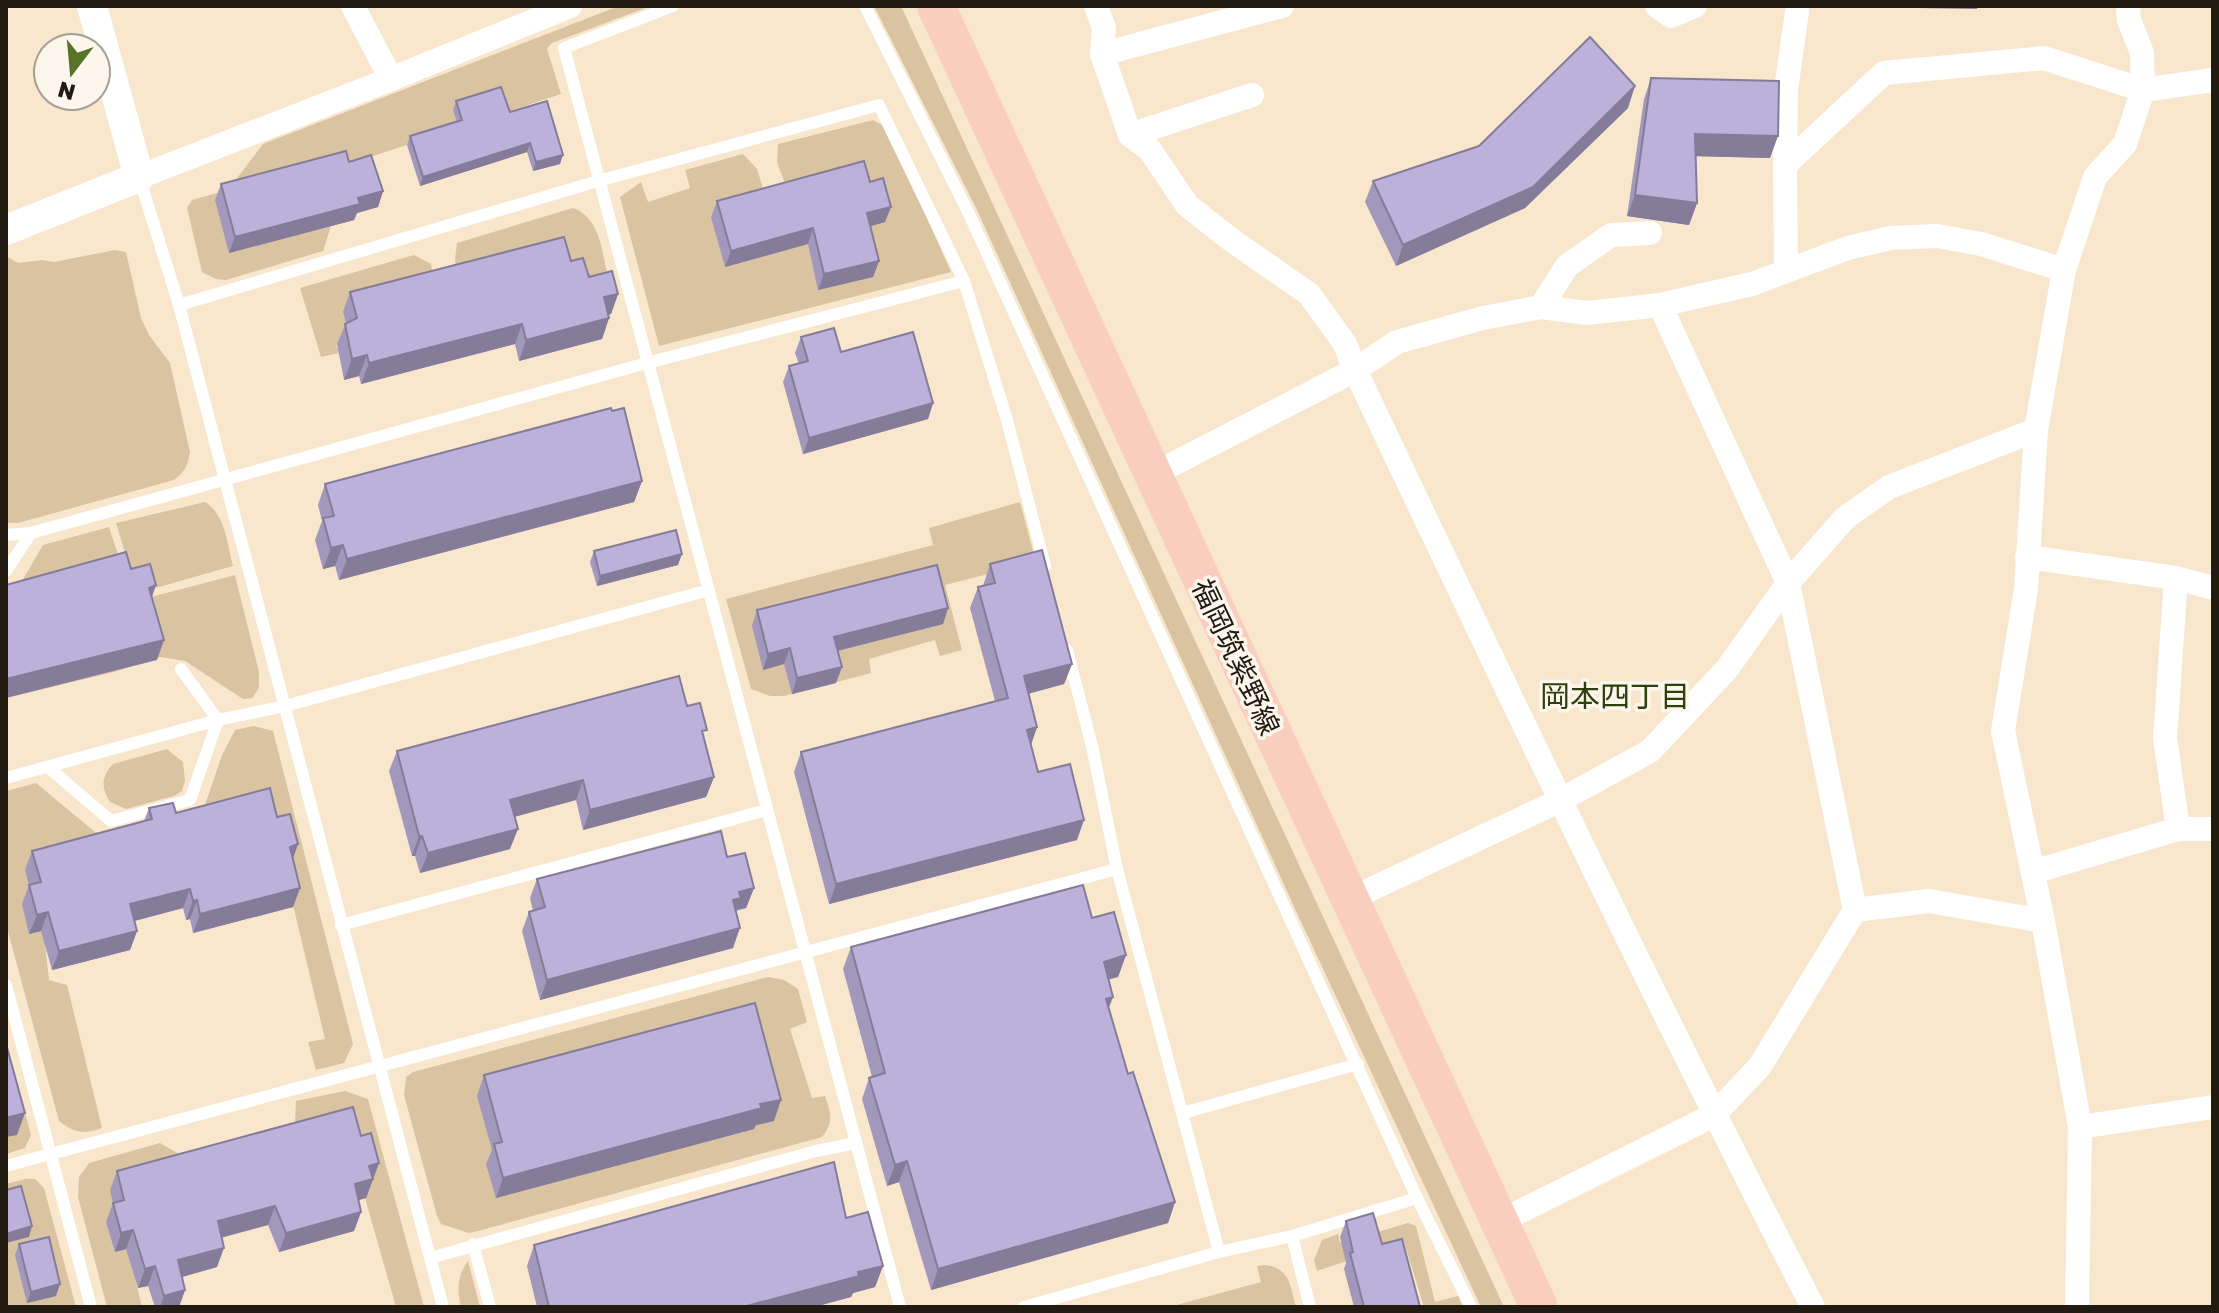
<svg xmlns="http://www.w3.org/2000/svg" width="2219" height="1313" font-family="'Golos Text','Noto Sans JP',sans-serif">
<rect width="100%" height="100%" fill="#f8e7cd"/>
<g fill="#dac3a1">
<polygon points="619,6 651,6 552,43 547,49 561,94 340,167 354,220 331,226 323,251 226,280 216,279 202,272 187,208 192,200 228,190 263,144"/>
<polygon points="874,6 901,6 1504,1307 1481,1307 1296,911 977,210"/>
<polygon points="873,120 887,128 951,272 659,346 620,197 641,182 648,202 690,188 685,170 743,154 757,169 767,201 789,194 777,162 778,144"/>
<path d="M 573,208 C 601,218 602,253 608,278 L 459,282 L 455,260 L 457,243 Z"/>
<path d="M 115,250 L 126,252 L 141,318 L 149,335 L 170,363 L 190,452 C 188,465 185,472 174,480 L 18,523 L 6,523 L 6,256 L 18,263 L 42,260 L 54,262 Z"/>
<polygon points="414,255 431,264 436,288 343,312 350,338 336,345 339,353 321,357 300,288"/>
<path d="M 205,502 C 226,515 227,544 233,566 L 145,591 L 135,586 L 116,523 Z"/>
<polygon points="1020,502 1036,562 945,585 962,650 940,656 935,640 869,659 871,673 784,696 770,696 751,689 726,599 933,545 929,528"/>
<polygon points="109,527 119,558 19,586 43,545"/>
<polygon points="235,575 259,672 259,688 252,698 243,699 185,661 160,657 114,672 6,698 6,678 147,598"/>
<path d="M 254,726 L 273,731 L 353,1044 L 344,1063 L 316,1070 L 308,1042 L 325,1039 L 294,909 L 282,882 L 45,944 L 49,980 L 67,985 L 102,1128 C 84,1135 74,1133 59,1121 L 6,924 L 6,791 L 36,783 L 95,832 L 125,836 L 203,811 L 222,755 L 235,730 Z"/>
<path d="M 167,749 L 183,762 L 185,781 L 182,791 L 174,796 L 126,809 L 110,802 C 101,788 101,776 113,764 Z"/>
<path d="M 768,977 L 784,980 L 798,989 L 807,1022 L 790,1029 L 812,1098 L 825,1096 C 831,1113 834,1122 822,1137 L 478,1231 L 469,1233 L 441,1224 L 437,1216 L 404,1095 L 406,1077 L 413,1072 Z"/>
<polygon points="6,1040 31,1135 25,1148 6,1154"/>
<polygon points="345,1091 368,1099 424,1307 396,1307 365,1198 131,1262 142,1307 107,1307 78,1197 79,1177 89,1163 160,1143 200,1166 286,1142 295,1122 296,1101"/>
<polygon points="25,1179 35,1179 44,1188 76,1307 6,1307 6,1184"/>
<polygon points="1408,1223 1416,1226 1435,1302 1458,1296 1463,1307 1424,1307 1404,1242 1317,1271 1314,1260 1322,1240 1338,1234 1340,1243"/>
<path d="M 468,1261 L 480,1307 L 461,1307 C 457,1290 457,1275 468,1261 Z"/>
<path d="M 1265,1265 C 1290,1268 1290,1285 1296,1307 L 1169,1307 L 1261,1282 L 1257,1266 Z"/>
</g>
<g fill="none" stroke-linecap="round" stroke-linejoin="round">
<g stroke="#fff" stroke-width="12">
<polyline points="673,6 564,48 900,1307"/>
<polyline points="865,6 969,214 1417,1198"/>
<polyline points="139,177 179,305 443,1307"/>
<polyline points="179,305 598,181 879,105 964,281 1007,420 1045,566"/>
<polyline points="6,535 31,533 647,363 964,281"/>
<polyline points="6,571 31,533"/>
<polyline points="1067,650 1092,746 1117,869 1219,1252 1292,1236 1310,1307"/>
<polyline points="48,767 111,821 190,800 218,720 181,669"/>
<polyline points="6,778 218,720 285,706 709,590"/>
<polyline points="341,925 767,810"/>
<polyline points="6,985 91,1307"/>
<polyline points="1183,1113 1358,1064"/>
<polyline points="6,1166 1117,869"/>
<polyline points="1292,1236 1417,1198 1471,1307"/>
<polyline points="473,1244 490,1307"/>
<polyline points="430,1258 816,1151 856,1143"/>
<polyline points="1024,1307 1219,1252"/>
</g>
<g stroke="#fff" stroke-width="24">
<polyline points="353,6 391,79"/>
<path d="M 1096,6 L 1104,28 L 1102,54 L 1130,135 L 1150,150 L 1187,205 L 1230,239 L 1309,294 L 1345,344 L 1355,370 C 1504,684 1653,998 1813,1307"/>
<polyline points="1657,6 1671,16 1695,6"/>
<polyline points="1102,54 1282,6"/>
<polyline points="1130,135 1252,95"/>
<polyline points="1785,165 1786,90 1797,11"/>
<polyline points="139,177 391,79 570,6"/>
<polyline points="1786,271 1785,165 1884,73 2044,58 2143,90 2142,53 2129,20 2128,6"/>
<polyline points="1660,305 1788,583 1855,910"/>
<polyline points="1541,307 1567,266 1611,235 1650,233"/>
<polyline points="1152,475 1355,370 1397,342 1483,318 1541,307 1587,313 1660,305 1752,284 1848,248 1891,238 1937,236 1981,244 2064,270"/>
<polyline points="2027,557 2176,578 2213,588"/>
<polyline points="2176,578 2165,738 2178,829"/>
<polyline points="2033,872 2178,829 2213,829"/>
<polyline points="1348,900 1559,801 1650,751 1727,669 1788,583 1845,518 1889,487 2036,430"/>
<polyline points="2080,1127 2213,1107"/>
<polyline points="1499,1222 1714,1115 1760,1066 1855,910 1929,901 2043,921"/>
<polyline points="2077,1307 2080,1127 2043,921 2003,731 2026,589 2036,430 2064,270 2095,177 2125,144 2143,90 2213,80"/>
</g>
<polyline stroke="#fff" stroke-width="30" points="6,230 139,177 92,6"/>
<polyline stroke="#facebf" stroke-width="38" points="936,6 1539,1307"/>
</g>
<g fill="#a298bc">
<polygon points="1651,78 1770,158 1696,156 1697,203 1689,225 1627,216 1644,99"/>
<polygon points="456,101 510,112 560,164 533,171 527,152 420,186 407,145 410,136 457,122 453,110"/>
<polygon points="1628,108 1525,208 1396,266 1365,202 1373,181"/>
<polygon points="349,162 383,191 378,207 357,213 354,220 229,253 215,200 221,184"/>
<polygon points="870,182 891,207 885,222 870,226 879,261 873,277 818,290 808,244 725,267 711,217 717,201"/>
<polygon points="571,261 589,277 618,294 611,314 608,315 609,318 602,339 519,361 515,344 361,384 359,376 344,380 337,344 346,323 343,312 350,292"/>
<polygon points="801,337 841,352 933,403 928,419 803,454 783,382 789,366 799,364 795,353"/>
<polygon points="642,481 634,502 339,580 335,566 323,569 315,540 322,521 318,505 325,484"/>
<polygon points="594,551 678,565 597,586 590,562"/>
<polygon points="990,564 1072,664 1064,684 1029,693 1037,727 1031,745 1038,772 1077,840 829,904 794,772 801,752 995,701 970,608 978,587 983,586"/>
<polygon points="948,608 943,624 838,651 836,683 792,694 784,664 763,670 752,626 757,610"/>
<polygon points="687,706 704,739 714,777 706,797 583,830 576,800 514,816 510,849 420,873 415,856 412,856 389,771 397,751"/>
<polygon points="149,808 176,813 277,817 298,844 293,858 300,888 293,907 193,933 190,919 186,920 183,908 134,921 137,931 130,950 52,970 41,931 29,934 22,904 29,885 25,870 32,851 144,821"/>
<polygon points="727,857 754,888 746,908 736,911 733,948 540,1000 522,931 529,912 533,911 530,898 537,879"/>
<polygon points="1092,918 1126,955 1118,977 1108,979 1109,1008 1128,1074 1175,1202 1168,1223 931,1290 899,1182 887,1186 862,1099 869,1078 872,1077 843,969 851,947"/>
<polygon points="484,1075 774,1121 756,1125 754,1129 496,1198 486,1164 492,1150 477,1096"/>
<polygon points="361,1136 379,1163 366,1198 358,1200 361,1212 354,1231 279,1252 268,1225 221,1238 217,1267 182,1277 185,1290 179,1307 155,1307 148,1286 138,1288 126,1249 115,1252 106,1222 113,1203 110,1190 117,1171"/>
<polygon points="846,1218 883,1266 875,1287 853,1293 851,1297 814,1307 537,1307 527,1266 534,1245"/>
<polygon points="1346,1221 1382,1244 1420,1307 1354,1307 1344,1269 1346,1263 1340,1237"/>
<polygon points="19,1244 56,1296 27,1303 15,1255"/>
</g>
<g fill="#847c99">
<polygon points="1858,6 1978,6 1977,9 1858,7"/>
<polygon points="1635,86 1628,108 1525,208 1396,266 1403,245"/>
<polygon points="1695,134 1778,136 1770,158 1688,156"/>
<polygon points="530,143 527,152 420,186 423,177"/>
<polygon points="563,155 560,164 533,171 536,162"/>
<polygon points="383,191 378,207 357,213 354,220 229,253 235,237 358,198"/>
<polygon points="1635,195 1697,203 1689,225 1627,216"/>
<polygon points="891,207 885,222 861,229 867,213"/>
<polygon points="813,228 808,244 725,267 731,251"/>
<polygon points="879,261 873,277 818,290 824,274"/>
<polygon points="618,294 611,314 596,318 604,297"/>
<polygon points="609,318 602,339 519,361 526,340"/>
<polygon points="522,324 515,344 361,384 369,363"/>
<polygon points="367,355 359,376 344,380 352,359"/>
<polygon points="933,403 928,419 803,454 809,438"/>
<polygon points="642,481 634,502 339,580 347,559"/>
<polygon points="343,545 335,566 323,569 331,548"/>
<polygon points="682,554 678,565 597,586 600,576"/>
<polygon points="156,585 149,606 149,588"/>
<polygon points="948,608 943,624 828,653 834,637"/>
<polygon points="164,640 157,660 6,698 6,679"/>
<polygon points="790,648 784,664 763,670 768,654"/>
<polygon points="1072,664 1064,684 1017,697 1024,676"/>
<polygon points="842,667 836,683 792,694 797,678"/>
<polygon points="1037,727 1030,747 1027,730"/>
<polygon points="714,777 706,797 583,830 590,810"/>
<polygon points="583,780 576,800 503,820 510,800"/>
<polygon points="1084,820 1077,840 829,904 836,884"/>
<polygon points="518,829 510,849 420,873 428,853"/>
<polygon points="419,836 422,836 415,856 412,856"/>
<polygon points="298,844 291,864 290,847"/>
<polygon points="300,888 293,907 193,933 200,914"/>
<polygon points="754,888 746,908 736,910 734,917 733,900 739,892"/>
<polygon points="190,889 183,908 123,924 130,904"/>
<polygon points="197,900 190,919 186,920 193,901"/>
<polygon points="48,912 41,931 29,934 37,915"/>
<polygon points="740,928 733,948 540,1000 547,980"/>
<polygon points="137,931 130,950 52,970 59,951"/>
<polygon points="1126,955 1118,977 1096,983 1104,962"/>
<polygon points="1113,997 1105,1018 1106,999"/>
<polygon points="781,1100 774,1121 756,1125 754,1129 496,1198 503,1178 760,1104"/>
<polygon points="25,1113 17,1135 6,1137 6,1118"/>
<polygon points="907,1161 899,1182 887,1186 895,1165"/>
<polygon points="379,1163 366,1198 348,1203 355,1184 369,1166"/>
<polygon points="1175,1202 1168,1223 931,1290 938,1269"/>
<polygon points="275,1206 268,1225 211,1240 218,1221"/>
<polygon points="361,1212 354,1231 279,1252 286,1233"/>
<polygon points="32,1226 29,1237 6,1243 6,1234"/>
<polygon points="133,1230 126,1249 115,1252 121,1233"/>
<polygon points="224,1248 217,1267 171,1280 178,1260"/>
<polygon points="155,1266 148,1286 138,1288 145,1269"/>
<polygon points="883,1266 875,1287 853,1293 851,1297 814,1307 743,1307 858,1272"/>
<polygon points="60,1284 56,1296 27,1303 31,1292"/>
<polygon points="185,1290 179,1307 160,1307 164,1296"/>
</g>
<g fill="#bcb1db" stroke="#847c99" stroke-width="2">
<polygon points="1590,37 1635,86 1533,187 1403,245 1373,181 1479,146"/>
<polygon points="1651,78 1779,81 1778,136 1695,134 1697,203 1635,195"/>
<polygon points="501,87 510,112 547,101 563,155 536,162 530,143 423,177 410,136 462,120 456,101"/>
<polygon points="346,151 349,162 371,155 383,191 358,198 360,204 235,237 221,184"/>
<polygon points="864,161 870,182 883,178 891,207 867,213 879,261 824,274 813,228 731,251 717,201"/>
<polygon points="564,237 571,261 583,258 589,277 612,271 618,294 604,297 609,318 526,340 522,324 369,363 367,355 352,359 345,324 357,318 350,292"/>
<polygon points="834,328 841,352 913,332 933,403 809,438 789,366 808,361 801,337"/>
<polygon points="611,408 612,411 624,408 642,481 347,559 343,545 331,548 323,518 334,516 325,484"/>
<polygon points="676,530 682,554 600,576 594,551"/>
<polygon points="1042,550 1072,664 1024,676 1037,727 1027,730 1038,772 1070,764 1084,820 836,884 801,752 1008,698 978,587 995,583 990,564"/>
<polygon points="126,552 131,569 150,564 156,585 149,588 164,640 6,679 6,585"/>
<polygon points="937,565 948,608 834,637 842,667 797,678 790,648 768,654 757,610"/>
<polygon points="679,676 687,706 700,703 707,730 702,731 714,777 590,810 583,780 510,800 518,829 428,853 422,836 419,836 397,751"/>
<polygon points="270,788 277,817 290,814 298,844 290,847 300,888 200,914 197,900 193,901 190,889 130,904 137,931 59,951 48,912 37,915 29,885 41,882 32,851 152,819 149,808 173,803 176,813"/>
<polygon points="721,831 727,857 745,853 754,888 739,892 741,898 733,900 740,928 547,980 529,912 545,907 537,879"/>
<polygon points="1083,885 1092,918 1114,912 1126,955 1104,962 1113,997 1106,999 1128,1074 1133,1072 1175,1202 938,1269 907,1161 895,1165 869,1078 885,1073 851,947"/>
<polygon points="755,1003 781,1100 760,1104 762,1108 503,1178 494,1144 502,1142 484,1075"/>
<polygon points="6,1044 25,1113 6,1118"/>
<polygon points="353,1107 361,1136 371,1133 379,1163 369,1166 373,1179 355,1184 361,1212 286,1233 275,1206 218,1221 224,1248 178,1260 185,1290 164,1296 155,1266 145,1269 133,1230 121,1233 113,1203 124,1200 117,1171"/>
<polygon points="834,1162 846,1218 868,1212 883,1266 858,1272 859,1276 743,1307 549,1307 534,1245"/>
<polygon points="21,1186 32,1226 6,1234 6,1190"/>
<polygon points="1373,1213 1382,1244 1402,1239 1420,1307 1364,1307 1350,1253 1353,1252 1346,1221"/>
<polygon points="49,1237 60,1284 31,1292 19,1244"/>
</g>
<g text-anchor="middle" stroke-width="7" stroke-linejoin="round" paint-order="stroke">
<g font-size="28" fill="#211b12" stroke="#fdf6ec">
<text transform="translate(1236 657) rotate(65)" y="10">福岡筑紫野線</text>
</g>
<g font-size="30" fill="#2e410c" stroke="#fdf6ec">
<text x="1615" y="707">岡本四丁目</text>
</g>
</g>
<rect width="2219" height="1313" fill="none" stroke="#211b12" stroke-width="16"/>
<g transform="translate(72 72) rotate(196)"><circle r="38" fill="#fdf6ec" stroke="#a59e95" stroke-width="2"/>
<path d="M0-6L14 30L0 20L-14 30Z" fill="#567328"/>
<text y="-12" font-size="22" font-weight="bold" text-anchor="middle" fill="#211b12">N</text>
</g>
</svg>
